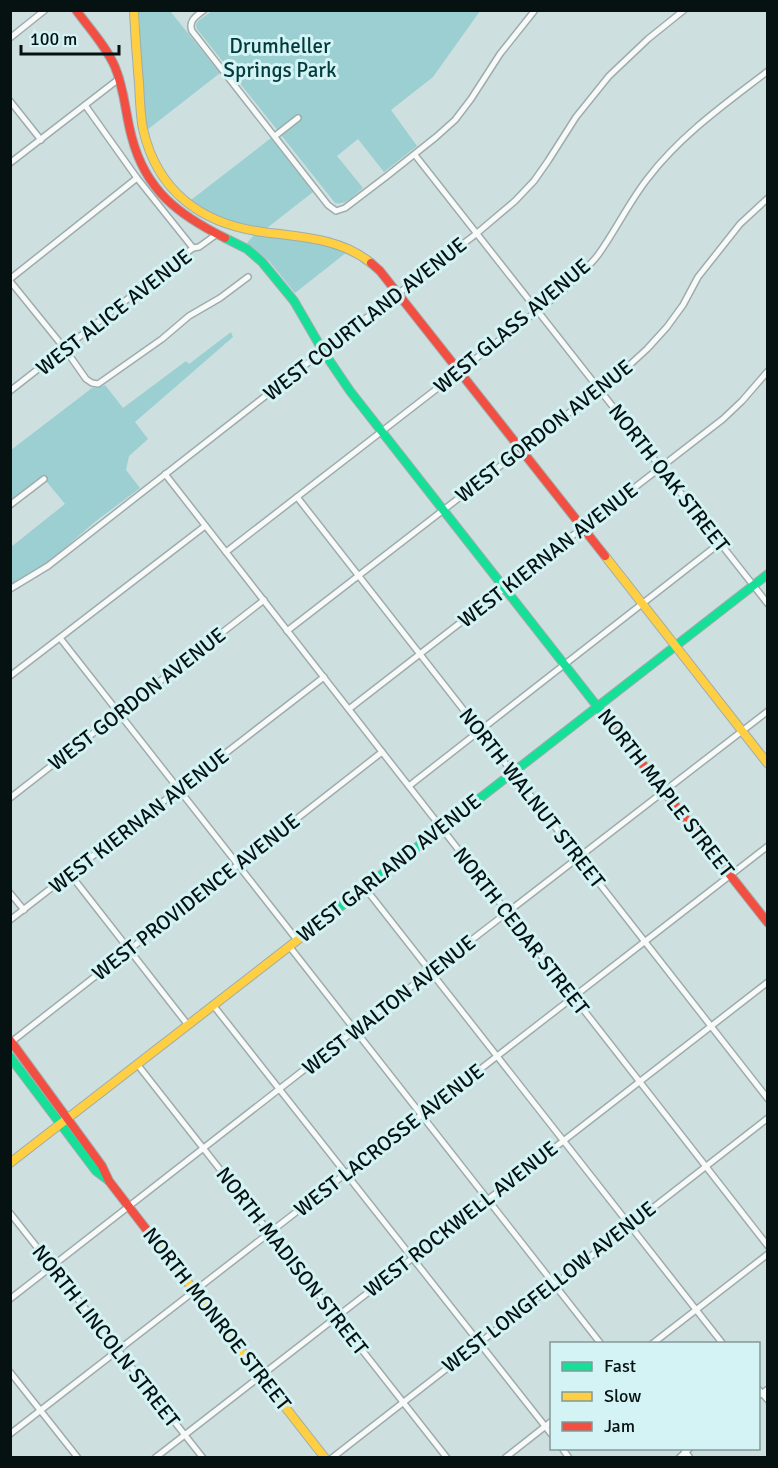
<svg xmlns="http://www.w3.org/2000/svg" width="778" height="1468" font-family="Signika,sans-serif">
<rect width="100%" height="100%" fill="#cedfdf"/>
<g fill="#9bcfd1">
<polygon points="139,11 170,11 220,73 147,130 141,66"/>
<path d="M 212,11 L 480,11 L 433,77 L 391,110 L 417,146 L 384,172 L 358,139 L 337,156 L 363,188 C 355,195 345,206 335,203 L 197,29 L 196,25 L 198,21 Z"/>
<polygon points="271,138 313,192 267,228 238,223 211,213 191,200"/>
<path d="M 254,235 C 285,238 318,239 347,252 L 295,293 L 269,261 L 247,243 Z"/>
<polygon points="231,332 233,337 135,422 148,439 129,456 126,470 140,488 96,521 45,565 11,586 11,547 65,504 42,476 11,500 11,450 92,388 97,388 105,385 123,408 186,361 189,364"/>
</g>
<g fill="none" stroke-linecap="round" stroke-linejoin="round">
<g stroke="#9facac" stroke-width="8">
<g id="street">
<path d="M 204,10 C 196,16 188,21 192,31 L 328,205 L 336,211 L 345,208 L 387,176 L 436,137 L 455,120 L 471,99 L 500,54 L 535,10"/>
<polyline points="10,38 45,10"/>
<polyline points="10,101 41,140"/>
<polyline points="85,105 137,178 193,248"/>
<polyline points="275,136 298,118"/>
<polyline points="415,155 768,604"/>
<polyline points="10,163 120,78"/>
<polyline points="10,279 137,178"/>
<polyline points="10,281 65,349 86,379 92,383 98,384 162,339 189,316 220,298 248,277"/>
<polyline points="10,391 193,248 199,247 217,234"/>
<polyline points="165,474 768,1246"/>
<polyline points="297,497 768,1099"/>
<polyline points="10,505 44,479"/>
<path d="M 226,552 L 559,294 C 573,281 587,269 598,255 C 616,230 629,202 648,178 C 681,135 725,104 768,71"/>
<polyline points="10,589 48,566 323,351 476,234 515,201 534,181 548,161 576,117 609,76 648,39 684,10"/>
<polyline points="287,631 623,371 647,349 667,327 683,305 698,277 740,224 768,198"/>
<polyline points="60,638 297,940"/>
<polyline points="10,676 205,526"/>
<polyline points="349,709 723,419 742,401 768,371"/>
<polyline points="409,786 720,543"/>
<polyline points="10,798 264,600"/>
<polyline points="70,874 188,1025"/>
<polyline points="365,888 723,1344"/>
<polyline points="10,893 24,910"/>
<polyline points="10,920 324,677"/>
<polyline points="289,946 601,1344"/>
<polyline points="213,1005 552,1435"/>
<polyline points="10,1043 382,752"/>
<polyline points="137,1064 447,1458"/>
<polyline points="10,1213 203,1458"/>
<polyline points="10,1299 355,1030 768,711"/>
<polyline points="652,1344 768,1254"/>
<polyline points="10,1372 78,1458"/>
<polyline points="758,1389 768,1400"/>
<polyline points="758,1396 768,1389"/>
<polyline points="10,1434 768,846"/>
<polyline points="562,1448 569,1458"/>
<polyline points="683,1448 690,1458"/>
<polyline points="155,1458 768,982"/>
<polyline points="332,1458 768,1118"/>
<polyline points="505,1458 552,1421"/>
<polyline points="679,1458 690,1448"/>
</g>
</g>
<g stroke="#9facac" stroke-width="10">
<g id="fast">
<polyline points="225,238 247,249 262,262 294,301 323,351 350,391 611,724"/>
<polyline points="313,928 768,574"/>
<polyline points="10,1057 96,1171 108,1180"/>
</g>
</g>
<g stroke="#9facac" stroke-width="10">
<g id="slow">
<path d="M 134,10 C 135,34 137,59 139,83 C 140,98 140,114 143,129 C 157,191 201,224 263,232 C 300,237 340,238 371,263"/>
<polyline points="605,556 768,764"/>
<polyline points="10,1163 313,928"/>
<polyline points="146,1229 325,1458"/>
</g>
</g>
<g stroke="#9facac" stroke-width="10">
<g id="jam">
<path d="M 76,10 C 89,28 106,46 115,67 C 125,91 125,113 132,138 C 146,191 179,215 225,238"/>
<polyline points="371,263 380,271 605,556"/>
<polyline points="611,724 768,923"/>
<polyline points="10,1040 102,1166 109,1181 146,1229"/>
</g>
</g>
<use href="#street" stroke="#f8fafa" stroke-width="5"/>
<use href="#fast" stroke="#16e098" stroke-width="8"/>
<use href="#slow" stroke="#ffcf43" stroke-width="8"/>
<use href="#jam" stroke="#f24e42" stroke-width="8"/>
</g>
<g text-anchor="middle" stroke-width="6" stroke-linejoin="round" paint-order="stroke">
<g font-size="21" fill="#003b3e" stroke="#d4f3f4">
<text x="280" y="53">Drumheller<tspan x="280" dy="24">Springs Park</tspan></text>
</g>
<g font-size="21" fill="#061111" stroke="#d4f3f4">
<text transform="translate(114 312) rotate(-38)" y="7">WEST ALICE AVENUE</text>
<text transform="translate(365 319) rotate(-38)" y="7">WEST COURTLAND AVENUE</text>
<text transform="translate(512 326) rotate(-40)" y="7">WEST GLASS AVENUE</text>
<text transform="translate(544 431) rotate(-38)" y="7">WEST GORDON AVENUE</text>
<text transform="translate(669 478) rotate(52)" y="7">NORTH OAK STREET</text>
<text transform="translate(548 555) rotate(-38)" y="7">WEST KIERNAN AVENUE</text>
<text transform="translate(137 699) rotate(-38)" y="7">WEST GORDON AVENUE</text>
<text transform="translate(666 793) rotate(52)" y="7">NORTH MAPLE STREET</text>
<text transform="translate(532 798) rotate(52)" y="7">NORTH WALNUT STREET</text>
<text transform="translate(139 821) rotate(-38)" y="7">WEST KIERNAN AVENUE</text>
<text transform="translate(389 868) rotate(-38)" y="7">WEST GARLAND AVENUE</text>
<text transform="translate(196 897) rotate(-38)" y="7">WEST PROVIDENCE AVENUE</text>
<text transform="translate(521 931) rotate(52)" y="7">NORTH CEDAR STREET</text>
<text transform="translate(389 1005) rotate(-38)" y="7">WEST WALTON AVENUE</text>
<text transform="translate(389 1140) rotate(-38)" y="7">WEST LACROSSE AVENUE</text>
<text transform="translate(461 1219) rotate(-38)" y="7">WEST ROCKWELL AVENUE</text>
<text transform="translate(292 1261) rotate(52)" y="7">NORTH MADISON STREET</text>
<text transform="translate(549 1287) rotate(-38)" y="7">WEST LONGFELLOW AVENUE</text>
<text transform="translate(217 1319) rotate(52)" y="7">NORTH MONROE STREET</text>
<text transform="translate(106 1336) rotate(52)" y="7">NORTH LINCOLN STREET</text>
</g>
</g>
<rect width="778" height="1468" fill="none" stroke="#061111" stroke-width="24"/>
<rect x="550" y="1342" width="210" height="108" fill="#d4f3f4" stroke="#829999" stroke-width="1.5"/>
<rect x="562" y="1362" width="30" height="9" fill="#16e098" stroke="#829999" stroke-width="1.5"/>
<text x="604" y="1372" font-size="18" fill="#061111">Fast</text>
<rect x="562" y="1392" width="30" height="9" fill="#ffcf43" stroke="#829999" stroke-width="1.5"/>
<text x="604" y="1402" font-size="18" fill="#061111">Slow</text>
<rect x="562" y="1422" width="30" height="9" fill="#f24e42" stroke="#829999" stroke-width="1.5"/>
<text x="604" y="1432" font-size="18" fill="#061111">Jam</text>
<path d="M21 45v9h98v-9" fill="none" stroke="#061111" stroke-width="3"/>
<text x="30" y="45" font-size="18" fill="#061111" stroke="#d4f3f4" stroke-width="4.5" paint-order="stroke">100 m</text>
</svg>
